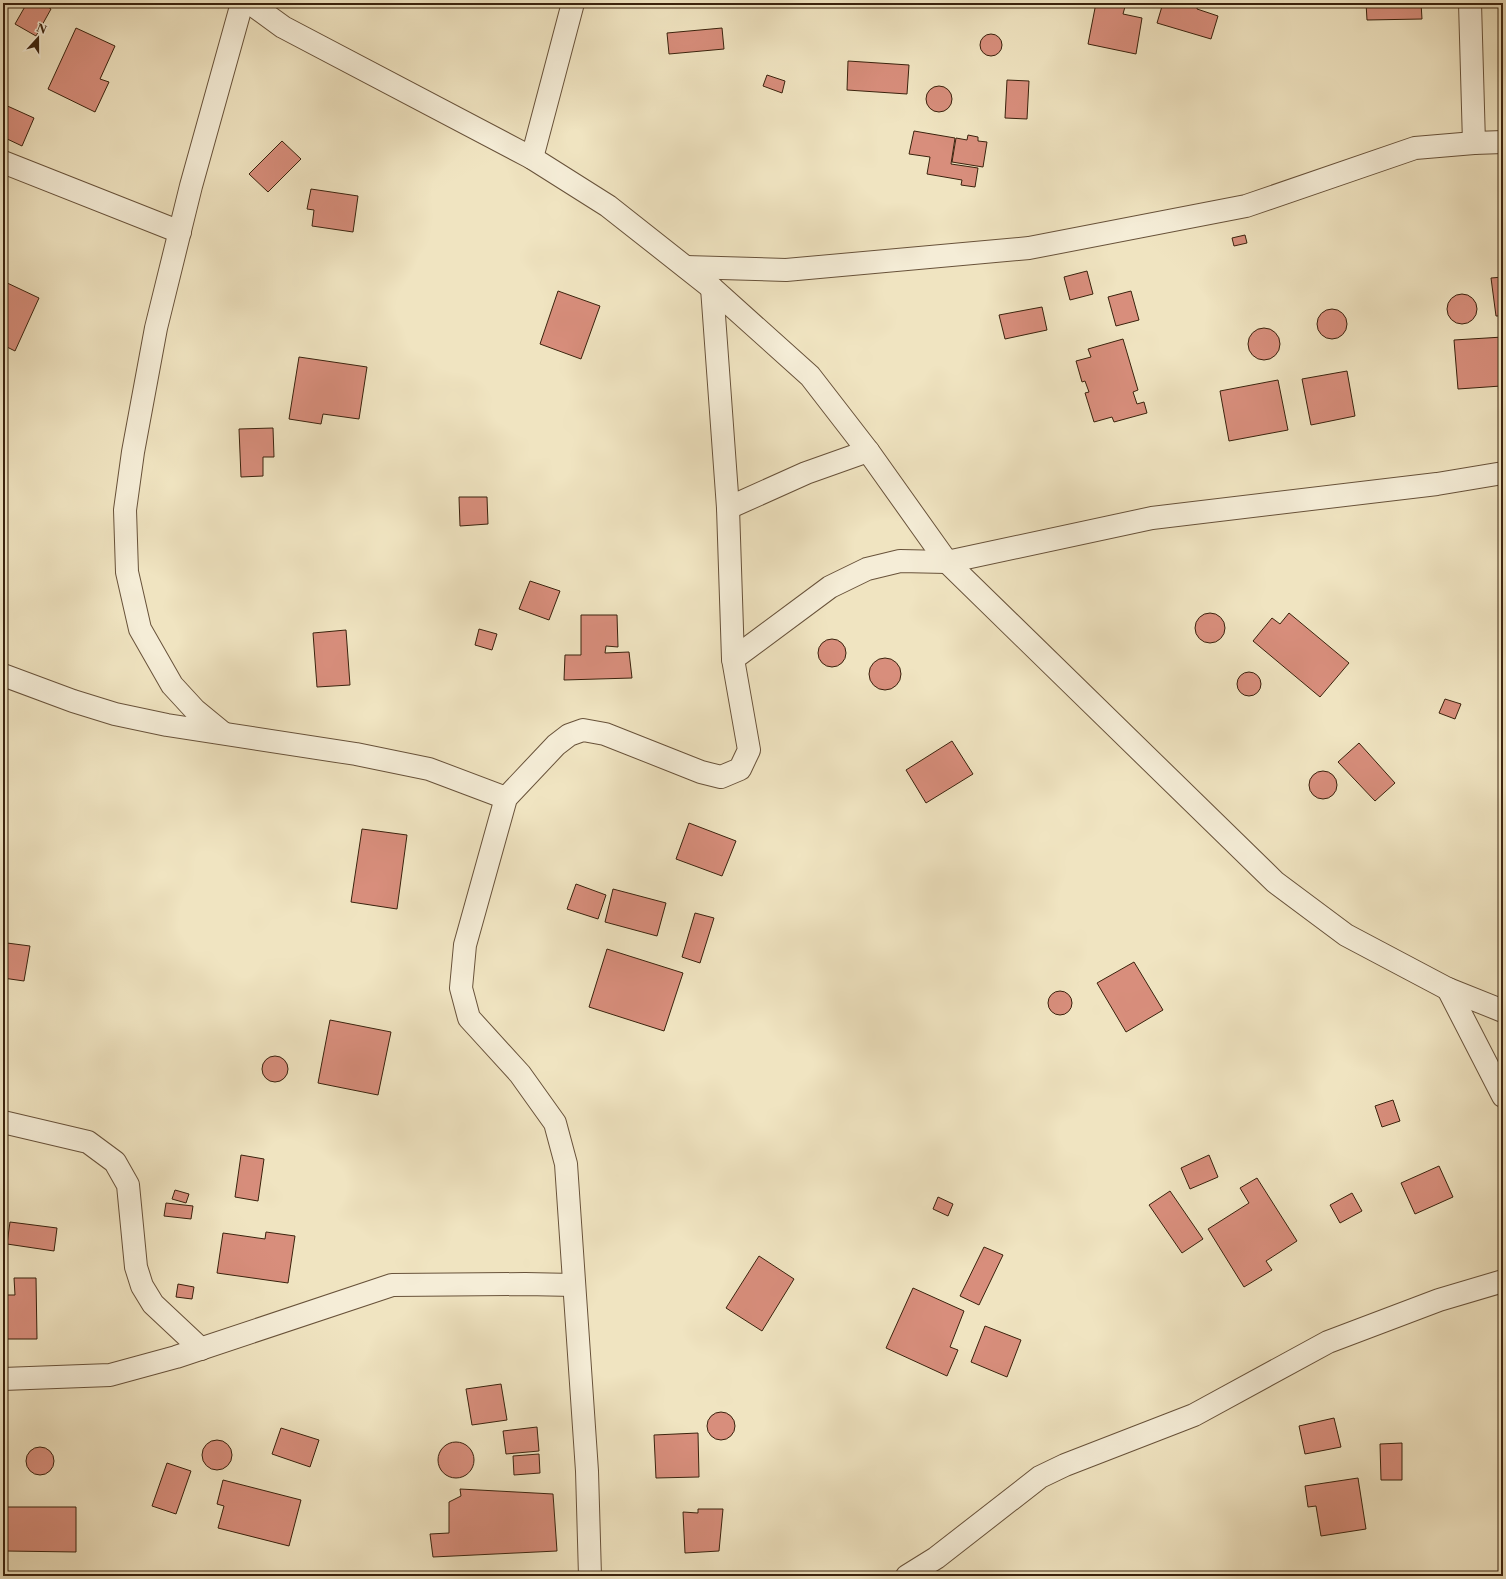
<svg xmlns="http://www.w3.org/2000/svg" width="1506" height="1579" font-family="'Libre Caslon Text',serif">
<rect width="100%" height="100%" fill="#f0e4c1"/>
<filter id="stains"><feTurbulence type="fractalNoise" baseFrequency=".005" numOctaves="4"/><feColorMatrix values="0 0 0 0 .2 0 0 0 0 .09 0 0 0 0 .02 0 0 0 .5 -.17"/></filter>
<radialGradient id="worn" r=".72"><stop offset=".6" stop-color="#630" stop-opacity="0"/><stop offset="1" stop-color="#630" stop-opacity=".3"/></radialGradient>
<g fill="#d88e7c" stroke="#3a220d">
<polygon points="27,3 42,3 51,9 36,36 15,24"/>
<polygon points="1096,3 1126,3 1123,14 1142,18 1136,54 1088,44"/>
<polygon points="1163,3 1179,6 1180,3 1198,3 1197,9 1218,16 1211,39 1157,23"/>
<polygon points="1366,3 1421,3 1422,19 1367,20"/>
<polygon points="76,28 115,46 100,79 109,82 95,112 48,89"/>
<polygon points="722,28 724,49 669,54 667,33"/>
<circle cx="991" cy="45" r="11"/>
<polygon points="848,61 909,65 907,94 847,90"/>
<polygon points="767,75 785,81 782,93 763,86"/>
<polygon points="1007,80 1029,81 1027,119 1005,118"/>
<circle cx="939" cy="99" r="13"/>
<polygon points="3,104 34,118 22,146 3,137"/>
<polygon points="914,131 955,138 951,164 978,168 975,187 961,185 962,180 927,174 930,157 909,154"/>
<polygon points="968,135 978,137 978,141 987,142 983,167 952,162 956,138 967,140"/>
<polygon points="282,141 301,159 268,192 249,174"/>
<polygon points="311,189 358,196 353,232 312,226 314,210 307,209"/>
<polygon points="1245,235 1247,243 1234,246 1232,238"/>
<polygon points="1087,271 1093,294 1070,300 1064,277"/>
<polygon points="1503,277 1503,316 1496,316 1491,278"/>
<polygon points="3,281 39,298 15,351 3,345"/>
<polygon points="558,291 600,306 581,359 540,344"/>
<polygon points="1131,291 1139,320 1116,326 1108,297"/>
<circle cx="1462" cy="309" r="15"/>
<polygon points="1042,307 1047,330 1005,339 999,315"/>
<circle cx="1332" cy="324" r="15"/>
<circle cx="1264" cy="344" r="16"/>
<polygon points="1503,337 1503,408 1502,408 1501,386 1458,389 1454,340"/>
<polygon points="1123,339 1138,390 1133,392 1137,404 1144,402 1147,413 1114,422 1112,417 1094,422 1085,393 1089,392 1085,381 1082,382 1076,361 1091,357 1088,349"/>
<polygon points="299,357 367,367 359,419 323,414 321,424 289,419"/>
<polygon points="1347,371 1355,416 1311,425 1302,379"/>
<polygon points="1278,380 1288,430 1229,441 1220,391"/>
<polygon points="273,428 274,457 263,457 263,476 241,477 239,429"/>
<polygon points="459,497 487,497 488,524 460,526"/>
<polygon points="530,581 560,591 549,620 519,609"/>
<polygon points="1289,613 1349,663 1320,697 1253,641 1272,618 1280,624"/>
<circle cx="1210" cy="628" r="15"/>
<polygon points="581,615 617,615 618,647 606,646 605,653 629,652 632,678 564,680 565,655 581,655"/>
<polygon points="479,629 497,634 492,650 475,645"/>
<polygon points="346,630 350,685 317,687 313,633"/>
<circle cx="832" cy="653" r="14"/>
<circle cx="885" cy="674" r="16"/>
<circle cx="1249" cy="684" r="12"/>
<polygon points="1445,699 1461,704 1455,719 1439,713"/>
<polygon points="952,741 973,774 926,803 906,770"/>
<polygon points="1359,743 1395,783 1375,801 1338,762"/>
<circle cx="1323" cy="785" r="14"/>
<polygon points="689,823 736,841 722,876 676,859"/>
<polygon points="362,829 407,835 397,909 351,902"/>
<polygon points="576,884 606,895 598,919 567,909"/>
<polygon points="613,889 666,903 657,936 605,922"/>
<polygon points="695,913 714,918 700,963 682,957"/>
<polygon points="7,943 30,946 24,981 3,978"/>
<polygon points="607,949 683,973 664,1031 589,1007"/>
<polygon points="1134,962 1163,1010 1126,1032 1097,983"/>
<circle cx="1060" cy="1003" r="12"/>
<polygon points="330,1020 391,1032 378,1095 318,1083"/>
<circle cx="275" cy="1069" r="13"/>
<polygon points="1393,1100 1400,1121 1382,1127 1375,1106"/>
<polygon points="241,1155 264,1159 258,1201 235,1197"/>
<polygon points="1209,1155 1218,1177 1190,1189 1181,1168"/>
<polygon points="1439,1166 1453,1197 1415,1214 1401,1183"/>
<polygon points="1257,1178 1297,1241 1266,1261 1272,1270 1244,1287 1208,1229 1249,1203 1240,1188"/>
<polygon points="175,1190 189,1194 186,1203 172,1199"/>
<polygon points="1170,1191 1203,1239 1182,1253 1149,1205"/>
<polygon points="1352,1193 1362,1211 1340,1223 1330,1205"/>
<polygon points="938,1197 953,1204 948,1216 933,1209"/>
<polygon points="166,1203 193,1206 191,1219 164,1216"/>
<polygon points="10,1222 57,1228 54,1251 7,1244"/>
<polygon points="266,1232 295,1236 288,1283 217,1273 223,1233 265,1239"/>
<polygon points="984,1247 1003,1255 979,1305 960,1296"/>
<polygon points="759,1256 794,1279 762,1331 726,1308"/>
<polygon points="14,1278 36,1278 37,1339 3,1339 3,1295 15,1295"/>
<polygon points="178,1284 194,1287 192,1299 176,1297"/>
<polygon points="913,1288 964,1311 950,1347 958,1350 947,1376 886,1348"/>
<polygon points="985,1326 1021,1340 1007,1377 971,1362"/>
<polygon points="501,1384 507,1420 472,1425 466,1389"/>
<circle cx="721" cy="1426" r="14"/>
<polygon points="1334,1418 1341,1447 1305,1454 1299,1426"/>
<polygon points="537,1427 539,1451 506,1454 503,1431"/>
<polygon points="281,1428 319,1440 310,1467 272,1454"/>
<polygon points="698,1433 699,1477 656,1478 654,1435"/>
<circle cx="217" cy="1455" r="15"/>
<circle cx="456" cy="1460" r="18"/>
<polygon points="1402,1443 1402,1480 1381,1480 1380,1444"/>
<circle cx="40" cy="1461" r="14"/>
<polygon points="539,1454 540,1473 514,1475 513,1456"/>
<polygon points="167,1463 191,1471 176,1514 152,1506"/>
<polygon points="1358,1478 1366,1529 1321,1536 1316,1506 1308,1507 1305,1486"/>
<polygon points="223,1480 301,1500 289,1546 218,1528 224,1506 217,1504"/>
<polygon points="460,1489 553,1494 557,1551 433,1557 430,1534 449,1533 449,1502 461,1496"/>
<polygon points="6,1507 76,1507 76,1552 6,1551"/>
<polygon points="698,1509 723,1509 719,1551 685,1553 683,1512 698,1513"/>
</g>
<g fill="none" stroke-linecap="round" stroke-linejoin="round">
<g stroke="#68523a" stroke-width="24">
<g id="minor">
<polyline points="250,3 283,27 532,158 608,206 712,288 810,376 868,451 947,562 1275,882 1346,935 1448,989 1503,1011"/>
<polyline points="1470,3 1474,143"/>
<polyline points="532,158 573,3"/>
<polyline points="3,162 180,232"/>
<polyline points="686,267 786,270 1029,248 1246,206 1415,148 1474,143 1503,142"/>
<polyline points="728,508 806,473 868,451"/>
<polyline points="733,659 830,587 867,569 900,561 947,562 1152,518 1437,484 1503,473"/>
<polyline points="3,675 73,701 115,714 167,725 356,754 429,769 506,798"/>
<polyline points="223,733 195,710 172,685 140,629 127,572 125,510 133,452 156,328 191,186 242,3"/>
<polyline points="1448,989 1503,1096"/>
<polyline points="3,1122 88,1142 115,1162 128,1185 136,1267 142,1286 153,1304 201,1349"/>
<polyline points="3,1379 110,1375 176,1357 392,1285 525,1284 574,1285"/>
<polyline points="590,1576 587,1471 566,1164 555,1123 520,1074 469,1018 461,988 465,945 506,798 556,745 569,735 583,730 605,734 701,772 721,777 740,769 749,750 733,659 728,508 712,288"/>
<polyline points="907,1576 936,1558 1040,1477 1065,1465 1194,1415 1328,1342 1439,1300 1503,1281"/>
</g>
</g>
<use href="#minor" stroke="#f5edd7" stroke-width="22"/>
</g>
<rect width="1506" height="1579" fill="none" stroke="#f0e4c1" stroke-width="16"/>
<rect x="4" y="4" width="1498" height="1571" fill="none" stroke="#3a220d" stroke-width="2"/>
<rect x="8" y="8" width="1490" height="1563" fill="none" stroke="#3a220d"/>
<g transform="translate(38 38) rotate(21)" stroke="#f5edd7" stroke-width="3" paint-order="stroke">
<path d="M0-3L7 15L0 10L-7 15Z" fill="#3a220d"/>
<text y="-6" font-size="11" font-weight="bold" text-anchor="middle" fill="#3a220d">N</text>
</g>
<rect width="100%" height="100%" filter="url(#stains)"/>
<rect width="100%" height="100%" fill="url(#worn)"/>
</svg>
